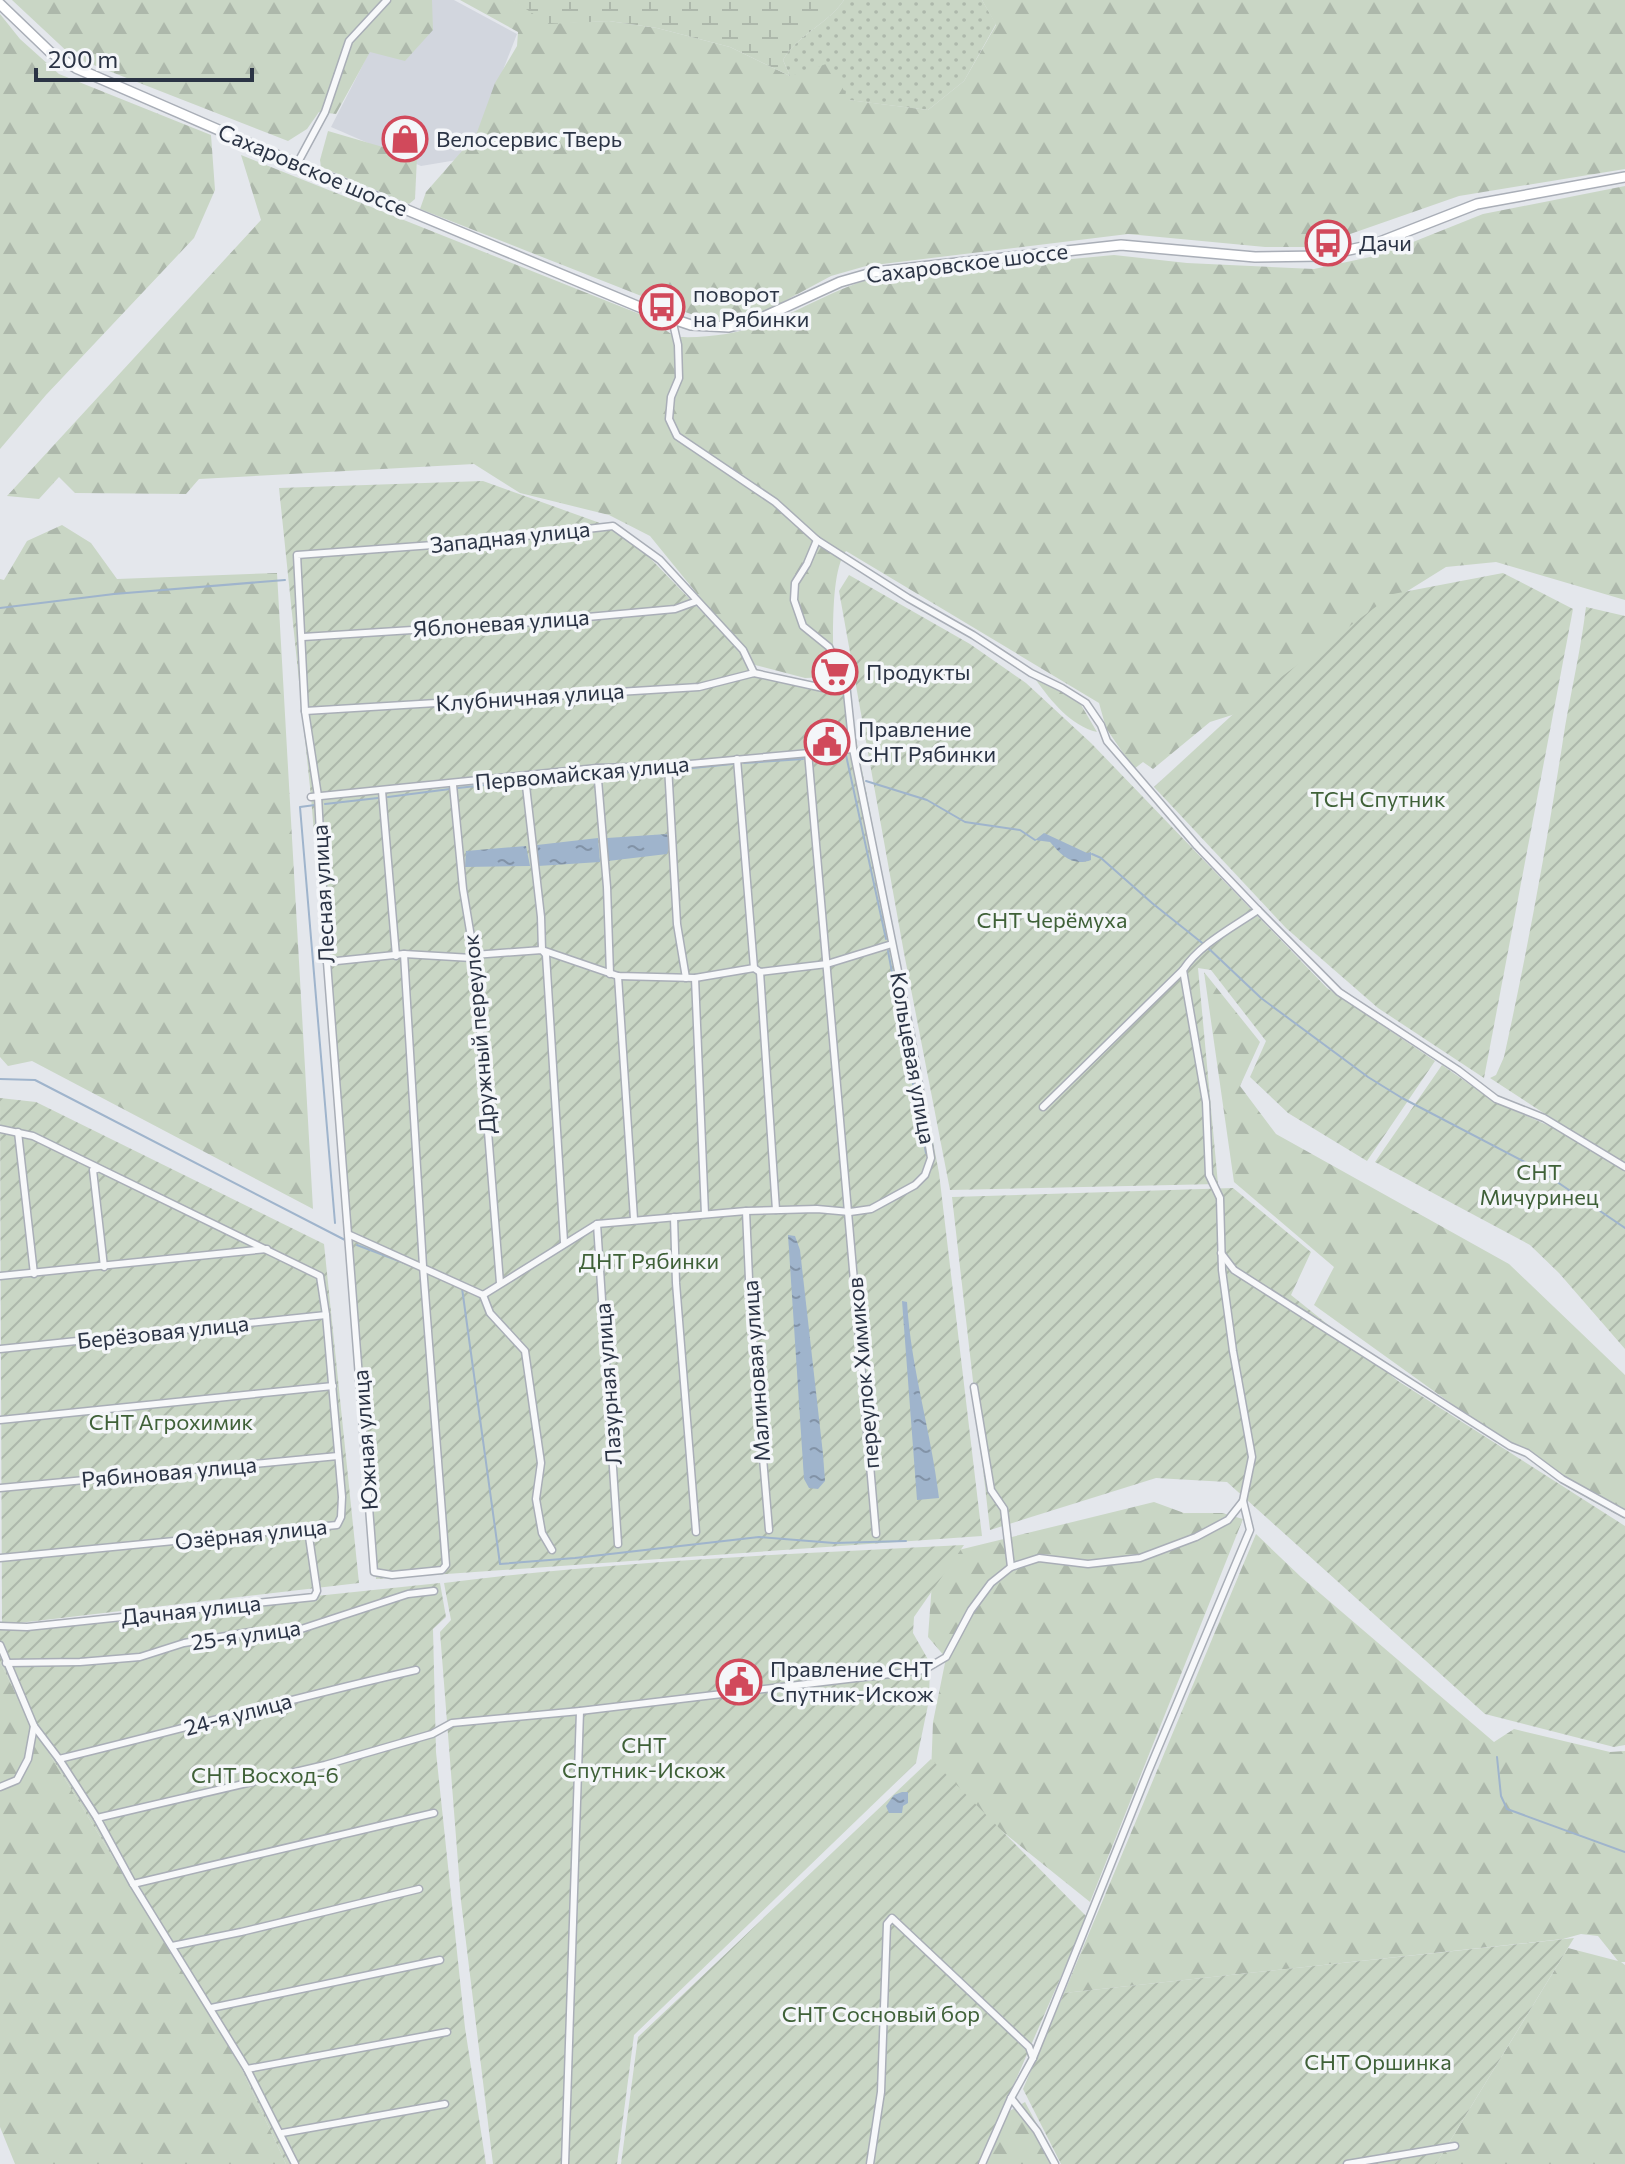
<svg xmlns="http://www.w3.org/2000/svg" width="1625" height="2164" font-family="Commissioner,sans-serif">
<defs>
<pattern id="grass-dots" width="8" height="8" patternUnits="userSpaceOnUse" patternTransform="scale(2)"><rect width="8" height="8" fill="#c9d6c5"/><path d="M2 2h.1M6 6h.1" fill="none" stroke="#adb8ab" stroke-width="1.8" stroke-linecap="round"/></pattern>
<pattern id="forest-firs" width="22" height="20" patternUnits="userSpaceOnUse" patternTransform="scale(2)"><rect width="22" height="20" fill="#c9d6c5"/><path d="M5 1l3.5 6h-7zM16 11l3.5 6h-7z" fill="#adb8ab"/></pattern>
<pattern id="wetland-marsh" width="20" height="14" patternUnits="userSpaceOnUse" patternTransform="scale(2)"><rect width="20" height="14" fill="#c9d6c5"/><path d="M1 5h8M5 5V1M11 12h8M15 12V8" fill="none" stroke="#adb8ab"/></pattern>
<pattern id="garden-furrows" width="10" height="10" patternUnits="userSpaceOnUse" patternTransform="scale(2)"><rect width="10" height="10" fill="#c9d6c5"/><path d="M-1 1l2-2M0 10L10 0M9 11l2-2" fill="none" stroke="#adb8ab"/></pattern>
<pattern id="water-ripples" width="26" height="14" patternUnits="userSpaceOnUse" patternTransform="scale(2)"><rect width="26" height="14" fill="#9fb4cc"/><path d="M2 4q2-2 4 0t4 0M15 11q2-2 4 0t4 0" fill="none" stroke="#8293a7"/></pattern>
</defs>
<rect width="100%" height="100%" fill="#e4e7ec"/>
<polygon fill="#d2d6de" points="420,0 454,0 517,34 469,158 421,166 331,127 372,47"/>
<path fill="url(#grass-dots)" d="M 844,0 L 982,0 L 996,24 L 964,81 L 928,110 L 848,100 L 790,76 L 783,60 C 797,35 828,24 844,0 Z"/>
<g fill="url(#forest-firs)">
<polygon points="12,0 432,0 433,30 405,61 370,52 336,114 319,112 307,129 288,141 73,57"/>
<polygon points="460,0 513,0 549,23 609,21 657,28 730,47 790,76 829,63 849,100 928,110 964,81 996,25 982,0 1625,0 1625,169 1459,196 1313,247 1265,247 1128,234 866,266 831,276 766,311 739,319 713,322 649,299 420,209 426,192 476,135 495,83 517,46 518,32"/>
<polygon points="0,14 20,39 59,74 211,135 215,190 194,238 46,395 0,449"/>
<polygon points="328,131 417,157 415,199 409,204 321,167 320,160"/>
<path d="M 241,155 L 642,315 L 673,335 C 679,356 677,377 673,398 L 681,379 L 679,337 C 707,338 737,334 764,324 C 803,310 837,287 878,277 L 1114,255 L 1187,263 L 1314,269 L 1370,257 L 1403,246 L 1483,214 L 1625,186 L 1625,600 L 1496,562 L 1446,567 L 1353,625 L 1251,709 L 1210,722 L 1153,769 L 1143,762 L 1134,769 L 1106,728 L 1099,703 L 846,551 C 829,573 834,648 833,677 L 805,678 L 755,665 L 650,536 L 609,515 L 520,493 L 474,464 L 199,479 L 186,494 L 75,493 L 59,477 L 39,499 L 7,496 L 261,220 Z"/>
<polygon points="62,525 91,543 117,579 277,573 313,1209 32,1061 8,1066 0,1057 0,579 4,580 27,541"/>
<path d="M 1036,680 L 1077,698 L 1097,732 C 1071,726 1051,701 1036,680 Z"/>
<polygon points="1204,972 1260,1042 1240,1086 1276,1134 1509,1264 1625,1375 1625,1519 1569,1488 1314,1305 1334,1267 1234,1182"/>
<polygon points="1154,1502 1184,1513 1222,1513 1243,1519 1090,1902 931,1774 933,1722 946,1658 928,1637 934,1556"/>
<polygon points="1256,1534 1301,1577 1494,1742 1514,1729 1610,1752 1625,1751 1625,1962 1621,1962 1625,1965 1625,2164 1436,2164 1568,1948 1618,1961 1598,1936 1581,1934 1563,1939 1064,1993"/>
<polygon points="0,1662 30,1722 240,2065 286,2164 15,2164 0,2127"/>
<polygon points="1025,2102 1058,2164 987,2164 1008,2112"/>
</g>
<path fill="url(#wetland-marsh)" d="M 512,0 L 844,0 C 828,24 797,35 783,60 L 790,76 L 730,47 L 657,28 L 609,21 L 549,24 Z"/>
<g fill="url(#garden-furrows)">
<polygon points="483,481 625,532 760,672 823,685 846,686 939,1173 982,1536 376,1579 311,797 279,488"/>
<polygon points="1503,573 1573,609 1484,1078 1378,1008 1286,928 1154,787 1242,706 1393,594"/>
<polygon points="849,575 970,644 1026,683 1091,743 1327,988 1435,1061 1367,1161 1288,1113 1250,1077 1266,1041 1211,970 1198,968 1218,1184 950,1190 904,953 839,591"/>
<path d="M 1586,607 L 1625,616 L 1625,1166 L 1490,1078 L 1496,1075 L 1504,1057 C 1528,948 1548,838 1565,727 C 1572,687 1581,648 1586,607 Z"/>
<polygon points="1442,1065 1495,1102 1563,1132 1625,1169 1625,1349 1559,1273 1530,1245 1375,1162"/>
<polygon points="0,1098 36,1102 324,1244 359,1583 2,1625"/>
<polygon points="1233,1188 1311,1252 1291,1295 1398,1381 1625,1526 1625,1745 1614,1747 1485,1714 1227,1482 1156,1478 990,1530 952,1197"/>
<path d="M 964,1545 L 914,1617 L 913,1633 L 930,1663 L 929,1700 L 916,1763 L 634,2035 L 617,2164 L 493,2164 L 461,1901 L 440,1632 L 451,1620 L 444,1583 C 617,1561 791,1554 964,1545 Z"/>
<polygon points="440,1583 446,1617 433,1629 436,1752 465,2028 486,2164 286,2164 240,2065 30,1722 0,1662 0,1629"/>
<polygon points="931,1759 1087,1917 1014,2084 987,2164 621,2164 638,2037"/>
<polygon points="1574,1938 1436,2164 1061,2164 1023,2089 1064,1993"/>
</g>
<g fill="url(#water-ripples)">
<path d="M 1044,833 L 1087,853 L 1091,852 L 1091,860 C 1073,867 1061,855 1050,842 L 1035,840 Z"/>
<polygon points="667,834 670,844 667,854 608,861 607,838"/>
<polygon points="598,838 600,862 538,866 537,845"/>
<polygon points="526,846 530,866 465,867 466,851"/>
<polygon points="788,1235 795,1236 800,1250 823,1454 825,1481 818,1489 809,1488 804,1479"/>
<path d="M 902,1301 L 907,1302 C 911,1369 931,1431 939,1498 L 917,1500 Z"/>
<polygon points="902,1792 908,1792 908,1803 903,1806 902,1813 889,1813 886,1806 894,1795"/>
</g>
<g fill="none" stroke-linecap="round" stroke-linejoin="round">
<g stroke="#9fb4cc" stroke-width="2">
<polyline points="0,608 114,594 285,580"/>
<polyline points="814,758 846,755 886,939"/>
<polyline points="744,763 803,759"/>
<polyline points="673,770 732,764"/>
<polyline points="602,773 663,770"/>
<polyline points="530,781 592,775"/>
<polyline points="866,781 927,800 965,822 1020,830 1035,840"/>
<polyline points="458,788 521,781"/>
<polyline points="388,797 450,789"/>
<polyline points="325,804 378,798"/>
<polyline points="315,805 300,807 335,1223"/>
<polyline points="1092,854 1101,858 1152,903 1206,946 1261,998 1368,1077 1402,1098 1538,1169 1625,1228"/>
<polyline points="888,951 926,1153"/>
<polyline points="0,1079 35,1080 345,1240"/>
<polyline points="357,1245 412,1266"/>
<polyline points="462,1288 500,1564 575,1558 759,1537 834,1543 906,1541"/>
<polyline points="1497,1757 1501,1796 1507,1809 1625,1852"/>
</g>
<g stroke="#a9aeb7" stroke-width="9">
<g id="street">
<polyline points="297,164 325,112 349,41 387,0"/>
<path d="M 672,319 L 678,345 L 679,378 L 671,397 L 669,419 L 677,436 L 775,502 L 817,540 L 908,598 L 973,635 L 1031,673 L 1062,688 L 1086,703 L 1101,725 L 1107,741 L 1197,846 L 1258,910 C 1232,928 1200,944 1183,970 L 1206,1102 L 1209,1175 L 1220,1198 L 1222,1270 L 1233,1351 L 1252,1457 L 1243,1501 L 1250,1530 L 1148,1772 L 1033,2058 L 1011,2098 L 982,2164"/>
<polyline points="303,637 522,623 675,609 697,601"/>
<polyline points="305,711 699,687 754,673 823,688 846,683"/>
<polyline points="808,752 876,1534"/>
<polyline points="737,759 754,968"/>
<polyline points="668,766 677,924 686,978"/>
<polyline points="597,768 607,887 610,974"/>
<polyline points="525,777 541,917 542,950 546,955 564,1242"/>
<polyline points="453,785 463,889 474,955 500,1283"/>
<polyline points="382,791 396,956"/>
<polyline points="311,797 597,768 668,766 853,749"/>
<polyline points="1258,910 1339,992 1458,1070 1496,1099 1544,1118 1625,1167"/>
<polyline points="404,954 423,1266 446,1565 442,1570 392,1575 374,1572 327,962 318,796 305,711 297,555 474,542 613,526 660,560 743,650 754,673"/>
<polyline points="327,962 404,954 472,958 474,955 542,950 618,976 695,978 754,968 760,972 827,964 892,944"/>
<polyline points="760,972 776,1210"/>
<polyline points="618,976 634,1219"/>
<polyline points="695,978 705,1214"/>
<polyline points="1043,1107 1183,970"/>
<polyline points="0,1129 33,1136 320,1276 326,1315 342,1497 341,1517 337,1525 0,1558"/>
<polyline points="18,1132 34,1274"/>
<polyline points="97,1169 93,1170 104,1267"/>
<polyline points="746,1211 750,1302 769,1530"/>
<polyline points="674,1217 676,1283 696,1532"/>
<polyline points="597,1224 618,1544"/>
<polyline points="350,1235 483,1295 597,1224 746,1211 817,1209 850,1212 871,1209 915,1185 925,1175 931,1158 911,1035 853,749 846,683 829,647 803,626 794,600 795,583 807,564 817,540"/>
<polyline points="1221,1253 1234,1270 1510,1446 1527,1453 1562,1479 1625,1514"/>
<polyline points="0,1276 267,1249"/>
<polyline points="483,1295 490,1313 525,1351 541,1463 536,1499 542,1533 552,1550"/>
<polyline points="0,1349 326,1315"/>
<polyline points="974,1387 991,1490 1004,1509 1011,1567"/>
<polyline points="0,1420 333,1386"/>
<polyline points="0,1488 338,1456"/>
<polyline points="0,1626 27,1627 314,1597 317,1591 308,1530"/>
<polyline points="0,1645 34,1726 28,1759 17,1780 0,1787"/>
<polyline points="6,1663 80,1662 140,1657 184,1643 250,1632 289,1633 408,1594 434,1591"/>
<polyline points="34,1726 59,1759 97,1818 133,1884 247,2069 295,2164"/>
<path d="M 59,1759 C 179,1730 297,1697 416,1670"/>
<polyline points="97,1818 325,1765 432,1734 452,1723 580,1711 924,1670 946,1657 971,1610 991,1583 1011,1567 1039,1558 1088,1564 1140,1558 1196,1537 1228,1520 1243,1501"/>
<polyline points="133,1884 434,1813"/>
<polyline points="172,1946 241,1932 419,1889"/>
<polyline points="211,2008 440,1960"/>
<polyline points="247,2069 447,2032"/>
<polyline points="1011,2098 1037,2131 1055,2164"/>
<polyline points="282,2133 445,2104"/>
<polyline points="565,2164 580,1711"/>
<polyline points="870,2164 881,2092 887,1924 892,1918 1029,2047 1033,2058"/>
<polyline points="1347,2164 1455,2146"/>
</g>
</g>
<g stroke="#a9aeb7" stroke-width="12">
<polyline id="secondary" points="0,4 50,52 76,68 297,164 649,311 691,325 729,327 757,320 840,282 875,272 1121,245 1255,257 1321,256 1372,245 1477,204 1625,177"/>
</g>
<use href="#street" stroke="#f7f8fa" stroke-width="6"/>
<use href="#secondary" stroke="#fff" stroke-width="9"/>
</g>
<defs>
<g id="shop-ring" transform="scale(2.3)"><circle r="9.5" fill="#f4f6f9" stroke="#d1495b" stroke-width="1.5"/><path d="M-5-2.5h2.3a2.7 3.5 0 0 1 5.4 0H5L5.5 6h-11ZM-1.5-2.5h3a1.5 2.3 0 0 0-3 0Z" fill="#d1495b"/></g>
<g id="bus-ring" transform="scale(2.3)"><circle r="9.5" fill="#f4f6f9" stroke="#d1495b" stroke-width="1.5"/><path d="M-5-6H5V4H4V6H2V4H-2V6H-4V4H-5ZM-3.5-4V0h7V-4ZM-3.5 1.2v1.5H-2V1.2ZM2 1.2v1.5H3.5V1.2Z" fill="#d1495b"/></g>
<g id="supermarket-ring" transform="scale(2.3)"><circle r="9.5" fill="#f4f6f9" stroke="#d1495b" stroke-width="1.5"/><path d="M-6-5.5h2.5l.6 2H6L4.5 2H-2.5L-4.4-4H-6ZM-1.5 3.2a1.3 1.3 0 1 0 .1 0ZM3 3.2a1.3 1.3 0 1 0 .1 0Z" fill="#d1495b"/></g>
<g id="civic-ring" transform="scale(2.3)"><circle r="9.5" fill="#f4f6f9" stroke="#d1495b" stroke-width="1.5"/><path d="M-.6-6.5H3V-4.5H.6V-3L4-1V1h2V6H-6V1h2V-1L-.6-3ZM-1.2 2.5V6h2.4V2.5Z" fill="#d1495b"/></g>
</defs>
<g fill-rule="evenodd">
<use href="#shop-ring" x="405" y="139"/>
<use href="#bus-ring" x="1328" y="243"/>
<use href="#bus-ring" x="662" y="307"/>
<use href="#supermarket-ring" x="835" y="672"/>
<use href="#civic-ring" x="827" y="742"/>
<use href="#civic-ring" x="739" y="1682"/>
</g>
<g text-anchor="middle" stroke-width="7" stroke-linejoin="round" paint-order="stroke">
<g font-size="22" fill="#2b3445" stroke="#f4f6f9" text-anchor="start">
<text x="436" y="147">Велосервис Тверь</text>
<text x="1359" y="251">Дачи</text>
<text x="693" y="302">поворот<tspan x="693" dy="25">на Рябинки</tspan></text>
<text x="866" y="680">Продукты</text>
<text x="858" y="737">Правление<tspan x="858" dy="25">СНТ Рябинки</tspan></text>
<text x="770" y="1677">Правление СНТ<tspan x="770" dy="25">Спутник-Искож</tspan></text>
</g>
<g font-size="22" fill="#2b3445" stroke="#f4f6f9">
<text transform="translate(313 170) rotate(23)" y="8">Сахаровское шоссе</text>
<text transform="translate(967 263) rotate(-7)" y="8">Сахаровское шоссе</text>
<text transform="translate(510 537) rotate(-6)" y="8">Западная улица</text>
<text transform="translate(501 623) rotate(-4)" y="8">Яблоневая улица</text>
<text transform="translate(530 697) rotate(-4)" y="8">Клубничная улица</text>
<text transform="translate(582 773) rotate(-5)" y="8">Первомайская улица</text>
<text transform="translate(323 894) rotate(-93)" y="8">Лесная улица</text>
<text transform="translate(479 1034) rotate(-95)" y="8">Дружный переулок</text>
<text transform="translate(913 1058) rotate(80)" y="8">Кольцевая улица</text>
<text transform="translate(163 1332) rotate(-6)" y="8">Берёзовая улица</text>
<text transform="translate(756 1371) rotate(-94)" y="8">Малиновая улица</text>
<text transform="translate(863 1373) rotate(-95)" y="8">переулок Химиков</text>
<text transform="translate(608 1384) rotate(-94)" y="8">Лазурная улица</text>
<text transform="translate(365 1440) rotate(-94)" y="8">Южная улица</text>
<text transform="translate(169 1472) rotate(-5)" y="8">Рябиновая улица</text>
<text transform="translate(251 1534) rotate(-6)" y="8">Озёрная улица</text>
<text transform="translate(191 1610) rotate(-6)" y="8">Дачная улица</text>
<text transform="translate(246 1635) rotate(-8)" y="8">25-я улица</text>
<text transform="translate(238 1714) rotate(-15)" y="8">24-я улица</text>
</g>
<g font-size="22" fill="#3f6138" stroke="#f4f6f9">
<text x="1378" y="807">ТСН Спутник</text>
<text x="1052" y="928">СНТ Черёмуха</text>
<text x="1539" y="1180">СНТ<tspan x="1539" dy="25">Мичуринец</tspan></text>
<text x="649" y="1269">ДНТ Рябинки</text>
<text x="171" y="1430">СНТ Агрохимик</text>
<text x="644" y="1753">СНТ<tspan x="644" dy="25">Спутник-Искож</tspan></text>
<text x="265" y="1783">СНТ Восход-6</text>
<text x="881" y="2022">СНТ Сосновый бор</text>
<text x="1378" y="2070">СНТ Оршинка</text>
</g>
</g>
<path d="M36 68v12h216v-12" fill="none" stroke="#2b3445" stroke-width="4"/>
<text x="48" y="68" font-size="24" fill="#2b3445" stroke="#f4f6f9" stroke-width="6" paint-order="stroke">200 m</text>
</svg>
